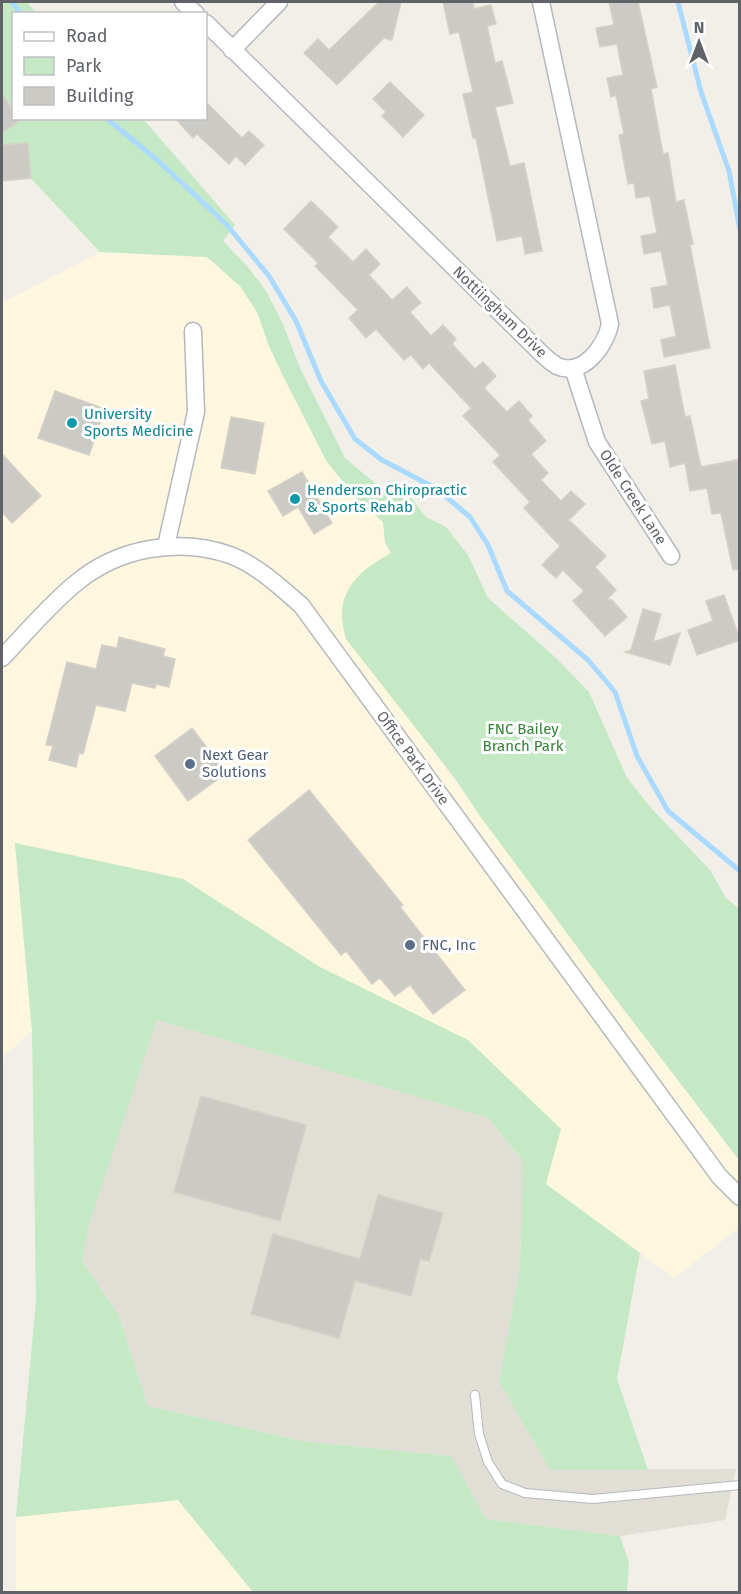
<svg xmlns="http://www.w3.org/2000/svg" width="741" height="1594" font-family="'Fira Sans',sans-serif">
<rect width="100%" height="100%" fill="#f1efe8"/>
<g fill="#fef7e0">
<polygon points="100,252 207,257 240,286 257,312 269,346 284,378 327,462 358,500 383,522 385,542 391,554 376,562 415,726 615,998 739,1160 739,1228 674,1278 546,1184 320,967 183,879 15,843 32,1031 2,1058 2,303"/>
<polygon points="178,1500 253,1592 16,1592 16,1517"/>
</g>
<polygon fill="#e1ded6" points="157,1020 488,1118 523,1161 520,1268 499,1382 550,1470 736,1469 725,1520 620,1536 486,1519 451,1456 302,1441 148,1406 119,1316 82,1261 89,1225"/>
<g fill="#c5e8c5">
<path d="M 2,2 L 27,2 L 36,13 L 14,14 L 14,118 L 141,118 L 145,121 L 235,225 L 223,241 L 248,267 L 266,291 L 283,324 L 300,368 L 345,458 L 383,490 L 409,495 L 426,517 L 446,527 L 468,555 L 488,598 L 556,658 L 589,692 L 627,778 L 652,809 L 710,870 L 726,898 L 739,909 L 739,1160 L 615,998 L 480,816 L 454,777 L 346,639 C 344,631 342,623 342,615 C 342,584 366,567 391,553 L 385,542 L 383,522 L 358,500 L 327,462 L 284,378 L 269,346 L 257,312 L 240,286 L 207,257 L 100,252 L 8,154 L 2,142 Z"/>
<polygon points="15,843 183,879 320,967 468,1040 561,1129 546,1184 640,1253 617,1379 648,1470 550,1470 499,1382 520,1268 523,1161 488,1118 157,1020 89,1225 82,1261 119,1316 148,1406 302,1441 451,1456 486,1519 620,1536 629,1563 627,1592 253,1592 178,1500 16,1517 36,1300 32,1031"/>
</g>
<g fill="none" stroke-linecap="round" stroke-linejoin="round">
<g stroke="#aadaff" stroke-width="5">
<polyline points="12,2 21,14"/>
<polyline points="678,2 701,92 729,171 740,230"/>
<polyline points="106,118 156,159 226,224 269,276 296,321 321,381 355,439 382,460 437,489 470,517 488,545 507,591 588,660 615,692 637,756 668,811 740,871"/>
</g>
</g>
<g fill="#cccac5" stroke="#d6d1c6" stroke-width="1.5">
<polygon points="379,2 401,2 392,40 384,38 337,85 304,53 318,39 329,50"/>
<polygon points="443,2 473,2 474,9 491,5 496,24 487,26 495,63 502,61 513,103 495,107 510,166 524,163 542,251 525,254 522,236 497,241 476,138 473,138 463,94 473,92 459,32 450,34"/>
<polygon points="609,2 638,2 657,87 651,89 663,154 668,153 676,202 684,200 693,244 690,245 710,348 664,357 661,340 676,336 670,305 654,308 651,288 668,285 661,251 644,254 641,236 657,233 650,196 636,198 634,183 628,184 619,135 624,134 616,95 611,97 607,78 623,75 617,44 600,47 596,28 614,25"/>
<polygon points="390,82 424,115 403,137 382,116 386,112 373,99"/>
<polygon points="2,93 14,112 14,118 17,118 19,121 2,133"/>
<polygon points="206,102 242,138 249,131 264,145 245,165 236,156 229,164 197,134 193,138 175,118 206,118"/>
<polygon points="28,143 31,178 2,181 2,145"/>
<polygon points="311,201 338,227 328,237 353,262 366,249 380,264 369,275 392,300 407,287 421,303 410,312 431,336 443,325 456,339 452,344 475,369 483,362 496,376 484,388 507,412 519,401 532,416 528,420 546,441 531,454 548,473 541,480 561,501 571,491 585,504 569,520 606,556 595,567 616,590 607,599 612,600 627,617 605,636 573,601 584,591 563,570 556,578 542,565 560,546 524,508 530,502 493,462 500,455 463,416 471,408 429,363 423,369 411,355 404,360 376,329 366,338 349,318 358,310 315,266 318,263 284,229"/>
<polygon points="675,365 685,417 690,416 701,467 737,460 740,474 740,569 733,570 721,513 712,514 707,488 690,491 685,463 670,467 665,441 652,444 641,401 649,399 644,371"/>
<polygon points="55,391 105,409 89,455 38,438"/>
<polygon points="231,417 264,423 255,474 221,468"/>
<polygon points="2,454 41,496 12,523 2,512"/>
<polygon points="302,472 332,523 314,534 298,507 283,516 268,491"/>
<polygon points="724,595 740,640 697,655 688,630 713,621 706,601"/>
<polygon points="643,609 661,614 653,642 680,633 670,665 625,652 631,650"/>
<polygon points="119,637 165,649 163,656 175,659 169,687 156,684 155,688 132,683 125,711 96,705 83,754 79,753 76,767 49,760 53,746 46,745 67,662 96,669 102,645 117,648"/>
<polygon points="192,728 226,773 188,801 155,756"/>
<polygon points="309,790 403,905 400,907 465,990 433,1014 410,985 395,996 380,978 372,984 346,951 341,955 248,840"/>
<polygon points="201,1096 306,1125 280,1221 174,1192"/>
<polygon points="378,1195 443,1213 429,1261 420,1259 411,1296 355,1281 339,1338 251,1314 273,1234 360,1259"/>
</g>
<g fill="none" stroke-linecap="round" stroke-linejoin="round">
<g stroke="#b5b8bc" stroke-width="10">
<polyline id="lane" points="475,1395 479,1434 488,1462 502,1484 525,1493 593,1499 740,1485"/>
</g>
<g stroke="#b5b8bc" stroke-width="19">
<g id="street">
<polyline points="183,2 196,14"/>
<path d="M 206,23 L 542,354 C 546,358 552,363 557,366 C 583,378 606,345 610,324 L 541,2"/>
<polyline points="232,50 279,2"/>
<polyline points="573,368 597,442 671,556"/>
<polyline points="166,546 196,412 193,331"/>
<path d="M 2,658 C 26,633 49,605 76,583 C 118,548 178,537 230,555 C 257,565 280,587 301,605 L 719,1176 L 740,1197"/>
</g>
</g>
<use href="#lane" stroke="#fff" stroke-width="8"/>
<use href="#street" stroke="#fff" stroke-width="16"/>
</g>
<g fill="#0f9aa8" stroke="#fff" stroke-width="2">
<circle cx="72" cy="423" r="6"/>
<circle cx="295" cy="499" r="6"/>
</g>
<g fill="#5c6f8a" stroke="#fff" stroke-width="2">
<circle cx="190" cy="764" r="6"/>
<circle cx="410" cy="945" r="6"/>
</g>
<g text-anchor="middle" stroke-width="6" stroke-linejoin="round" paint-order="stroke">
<g font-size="15" fill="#5f6368" stroke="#fff">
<text transform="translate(500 312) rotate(44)" y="5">Nottiingham Drive</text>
<text transform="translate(633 497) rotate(57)" y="5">Olde Creek Lane</text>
<text transform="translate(413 758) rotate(54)" y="5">Office Park Drive</text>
</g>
<g font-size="15" fill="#0d838f" stroke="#fff" text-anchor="start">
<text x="84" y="419">University<tspan x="84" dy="17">Sports Medicine</tspan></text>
<text x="307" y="495">Henderson Chiropractic<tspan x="307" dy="17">&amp; Sports Rehab</tspan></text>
</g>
<g font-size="15" fill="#348238" stroke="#fff">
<text x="523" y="734">FNC Bailey<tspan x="523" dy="17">Branch Park</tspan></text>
</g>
<g font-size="15" fill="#4e5e75" stroke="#fff" text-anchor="start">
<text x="202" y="760">Next Gear<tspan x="202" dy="17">Solutions</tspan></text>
<text x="422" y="950">FNC, Inc</text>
</g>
</g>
<rect width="741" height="1594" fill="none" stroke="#5f6368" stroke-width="6"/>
<rect x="12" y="12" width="195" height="108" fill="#ffffff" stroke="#bfc1c3" stroke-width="1.5"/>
<rect x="24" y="32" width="30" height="9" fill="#ffffff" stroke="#bfc1c3" stroke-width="1.5"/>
<text x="66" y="42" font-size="18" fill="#5f6368">Road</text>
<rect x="24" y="57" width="30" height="18" fill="#c5e8c5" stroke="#bfc1c3" stroke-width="1.5"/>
<text x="66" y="72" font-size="18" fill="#5f6368">Park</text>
<rect x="24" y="87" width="30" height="18" fill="#cccac5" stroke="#bfc1c3" stroke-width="1.5"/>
<text x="66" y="102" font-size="18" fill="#5f6368">Building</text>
<g transform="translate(699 42)" stroke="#ffffff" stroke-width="4.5" paint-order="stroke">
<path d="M0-4.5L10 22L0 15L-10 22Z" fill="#5f6368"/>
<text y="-9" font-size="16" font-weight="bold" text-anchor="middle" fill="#5f6368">N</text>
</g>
</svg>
